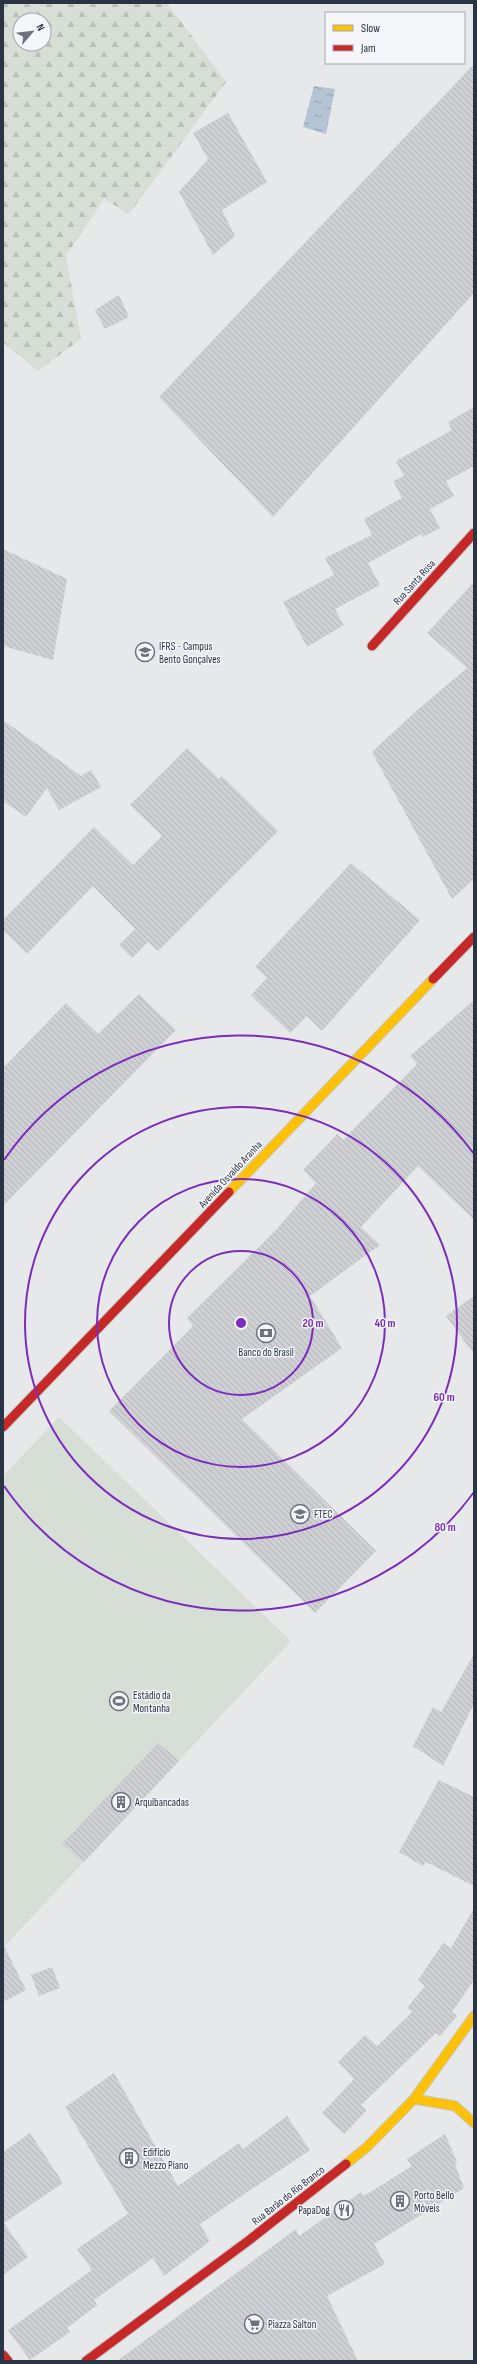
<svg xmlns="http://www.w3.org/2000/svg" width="477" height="2364" font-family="'Sofia Sans Condensed',sans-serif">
<defs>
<pattern id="forest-firs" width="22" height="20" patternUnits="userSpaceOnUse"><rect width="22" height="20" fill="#d6ded6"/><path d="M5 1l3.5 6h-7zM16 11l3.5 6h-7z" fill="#b8bfb9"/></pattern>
<pattern id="water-ripples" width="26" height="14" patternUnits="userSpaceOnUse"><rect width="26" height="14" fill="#b4c4d5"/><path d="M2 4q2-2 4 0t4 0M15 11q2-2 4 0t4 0" fill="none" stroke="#93a0af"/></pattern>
<pattern id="building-back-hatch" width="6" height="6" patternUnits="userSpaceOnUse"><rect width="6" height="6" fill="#ced0d3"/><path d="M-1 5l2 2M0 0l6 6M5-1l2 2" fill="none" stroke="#b1b3b6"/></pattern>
</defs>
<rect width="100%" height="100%" fill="#e6e8ea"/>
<path fill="url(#forest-firs)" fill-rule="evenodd" d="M 3,3 L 167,3 L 226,82 L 129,214 L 104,199 L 66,256 L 81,339 L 38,371 L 3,342 ZM 20,20 L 44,20 L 44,44 L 20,44 Z"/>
<polygon fill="#d6ded6" points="59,1417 291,1641 3,1948 3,1476"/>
<polygon fill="url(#water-ripples)" points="314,86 335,89 326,134 303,127"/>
<g fill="url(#building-back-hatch)">
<polygon points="474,64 474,293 273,517 159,397"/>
<polygon points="228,113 267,182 222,210 235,236 213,255 179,192 208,159 193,133"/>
<polygon points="119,295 129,317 105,329 95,310"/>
<polygon points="474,407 474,466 446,481 454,496 430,509 440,528 423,537 421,534 368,563 380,585 335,609 344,625 307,647 283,602 334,575 325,558 372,535 364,519 402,498 393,481 404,476 396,461 452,430 448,422"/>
<polygon points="3,549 67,579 53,660 3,646"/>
<polygon points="474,582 474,879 452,899 372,752 415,712 467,668 427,633"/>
<polygon points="3,720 81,776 91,770 101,787 59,810 47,788 26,817 3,801"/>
<polygon points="187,748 219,779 222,776 278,831 158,951 148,942 132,958 119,945 135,929 93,886 27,954 3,930 3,920 94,827 133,865 162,836 130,805"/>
<polygon points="351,863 420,920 322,1031 307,1016 290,1033 251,995 267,978 255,967"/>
<polygon points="139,994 176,1030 3,1206 3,1068 66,1003 98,1034"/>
<polygon points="474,1000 474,1220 418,1166 361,1227 380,1245 310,1296 342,1348 242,1419 376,1551 315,1613 109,1411 193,1326 187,1318 276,1230 316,1183 303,1170 337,1134 343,1140 417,1064 410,1056"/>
<polygon points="474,1296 474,1354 446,1316"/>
<polygon points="474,1654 474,1704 443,1766 413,1746 433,1707 441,1712"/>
<polygon points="158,1743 179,1761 84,1862 62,1844"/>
<polygon points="439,1780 474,1797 474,1886 426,1862 423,1866 399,1852"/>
<polygon points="474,1908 474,1980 452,2012 457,2016 440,2036 436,2033 361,2105 367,2110 344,2134 322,2113 354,2079 338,2062 365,2035 377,2046 412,2012 407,2008 425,1986 418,1980 443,1943 451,1948"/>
<polygon points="3,1944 26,1990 3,2002"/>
<polygon points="52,1967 60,1988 39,1996 31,1975"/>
<polygon points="114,2073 178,2186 239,2143 243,2149 287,2116 310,2150 200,2224 210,2241 164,2276 153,2258 94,2300 97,2305 67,2328 70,2332 30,2360 8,2330 92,2270 77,2249 128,2214 65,2107"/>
<polygon points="30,2133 63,2183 4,2223 28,2257 3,2275 3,2152"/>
<polygon points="445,2134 457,2162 455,2164 464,2188 374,2244 385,2264 327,2296 358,2361 117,2361 296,2229 299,2236 361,2192 364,2196 412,2166 407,2159"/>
</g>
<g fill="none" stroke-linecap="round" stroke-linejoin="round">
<g stroke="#c4c6c8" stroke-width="11">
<g id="slow">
<polyline points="229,1192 433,979"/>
<polyline points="414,2099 455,2106 474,2123"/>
<polyline points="346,2164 367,2147 414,2099 474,2016"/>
</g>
</g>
<g stroke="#c4c6c8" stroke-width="11">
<g id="jam">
<polyline points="372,646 474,533"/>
<polyline points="433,979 474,937"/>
<polyline points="3,1427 229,1192"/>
<polyline points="3,2355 8,2361"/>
<polyline points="86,2361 248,2241 346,2164"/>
</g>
</g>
<use href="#slow" stroke="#ffc107" stroke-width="9"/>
<use href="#jam" stroke="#c62828" stroke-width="9"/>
</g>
<g fill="none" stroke="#7b2cbf" stroke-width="2">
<circle cx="241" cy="1323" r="72"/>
<circle cx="241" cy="1323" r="144"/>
<circle cx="241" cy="1323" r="216"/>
<path d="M474 1492A288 288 0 0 1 4 1486M4 1160A288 288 0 0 1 474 1154"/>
</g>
<defs>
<g id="university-ring" transform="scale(1)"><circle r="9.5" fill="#f4f6f9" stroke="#6c737f" stroke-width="1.5"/><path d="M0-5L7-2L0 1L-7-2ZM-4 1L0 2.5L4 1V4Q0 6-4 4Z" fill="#6c737f"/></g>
<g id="bank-ring" transform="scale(1)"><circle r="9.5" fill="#f4f6f9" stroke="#6c737f" stroke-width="1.5"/><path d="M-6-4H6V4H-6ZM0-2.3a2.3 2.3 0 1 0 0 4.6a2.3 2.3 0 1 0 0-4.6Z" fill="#6c737f"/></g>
<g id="stadium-ring" transform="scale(1)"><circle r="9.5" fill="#f4f6f9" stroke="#6c737f" stroke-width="1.5"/><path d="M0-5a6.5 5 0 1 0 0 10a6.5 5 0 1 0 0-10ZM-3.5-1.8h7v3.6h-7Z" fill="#6c737f"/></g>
<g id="building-ring" transform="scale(1)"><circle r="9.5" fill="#f4f6f9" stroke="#6c737f" stroke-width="1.5"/><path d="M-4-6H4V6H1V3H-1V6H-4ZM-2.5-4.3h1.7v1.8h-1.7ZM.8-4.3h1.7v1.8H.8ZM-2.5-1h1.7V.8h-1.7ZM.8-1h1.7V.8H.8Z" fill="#6c737f"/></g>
<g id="restaurant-ring" transform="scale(1)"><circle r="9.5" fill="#f4f6f9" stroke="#6c737f" stroke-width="1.5"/><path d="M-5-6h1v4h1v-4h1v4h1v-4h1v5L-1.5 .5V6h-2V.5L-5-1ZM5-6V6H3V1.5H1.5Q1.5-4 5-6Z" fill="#6c737f"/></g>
<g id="supermarket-ring" transform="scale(1)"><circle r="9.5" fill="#f4f6f9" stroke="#6c737f" stroke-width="1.5"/><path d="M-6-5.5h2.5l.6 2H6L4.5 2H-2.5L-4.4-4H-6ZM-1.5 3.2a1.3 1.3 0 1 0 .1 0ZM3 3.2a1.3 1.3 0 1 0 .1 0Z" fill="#6c737f"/></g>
</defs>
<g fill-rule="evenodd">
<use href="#university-ring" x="145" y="652"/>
<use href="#bank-ring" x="266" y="1333"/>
<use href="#university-ring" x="300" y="1514"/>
<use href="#stadium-ring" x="119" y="1701"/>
<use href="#building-ring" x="121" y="1802"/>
<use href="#building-ring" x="129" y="2158"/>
<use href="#building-ring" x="400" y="2201"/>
<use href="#restaurant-ring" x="344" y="2210"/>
<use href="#supermarket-ring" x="254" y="2324"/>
</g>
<g text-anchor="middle" stroke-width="3" stroke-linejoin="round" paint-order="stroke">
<g font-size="11" fill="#2b3445" stroke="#f4f6f9">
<text transform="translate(414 582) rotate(-48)" y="4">Rua Santa Rosa</text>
<text transform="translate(230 1174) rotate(-47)" y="4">Avenida Osvaldo Aranha</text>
<text transform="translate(288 2195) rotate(-38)" y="4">Rua Barão do Rio Branco</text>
</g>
<g font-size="11" fill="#2b3445" stroke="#f4f6f9" text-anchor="start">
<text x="159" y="650">IFRS - Campus<tspan x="159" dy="13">Bento Gonçalves</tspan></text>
<text x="266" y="1356" text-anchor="middle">Banco do Brasil</text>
<text x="314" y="1518">FTEC</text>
<text x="133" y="1699">Estádio da<tspan x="133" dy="13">Montanha</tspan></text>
<text x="135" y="1806">Arquibancadas</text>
<text x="143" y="2156">Edifício<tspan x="143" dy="13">Mezzo Piano</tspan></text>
<text x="414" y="2199">Porto Bello<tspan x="414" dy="13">Móveis</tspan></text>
<text x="330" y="2214" text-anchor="end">PapaDog</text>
<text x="268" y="2328">Piazza Salton</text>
</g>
</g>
<circle cx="241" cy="1323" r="6" fill="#7b2cbf" stroke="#f4f6f9" stroke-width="2"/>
<g font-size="12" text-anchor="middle" font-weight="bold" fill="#7b2cbf" stroke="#f4f6f9" stroke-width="3" stroke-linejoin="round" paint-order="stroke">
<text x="313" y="1327">20 m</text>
<text x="385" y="1327">40 m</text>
<text x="444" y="1401">60 m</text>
<text x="445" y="1531">80 m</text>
</g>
<rect width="477" height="2364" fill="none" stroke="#2b3445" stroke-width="8"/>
<rect x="325" y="12" width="140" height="52" fill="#f4f6f9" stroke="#a4a8b1"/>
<rect x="333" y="25" width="20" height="6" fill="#ffc107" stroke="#a4a8b1"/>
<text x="361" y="32" font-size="12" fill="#2b3445">Slow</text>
<rect x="333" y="45" width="20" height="6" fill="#c62828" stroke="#a4a8b1"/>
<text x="361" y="52" font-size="12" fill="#2b3445">Jam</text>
<g transform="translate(32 32) rotate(62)"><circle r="19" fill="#f4f6f9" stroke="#a4a8b1"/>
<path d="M0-3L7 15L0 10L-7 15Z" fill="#6c737f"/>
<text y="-6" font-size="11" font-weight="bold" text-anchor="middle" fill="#2b3445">N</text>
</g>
</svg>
